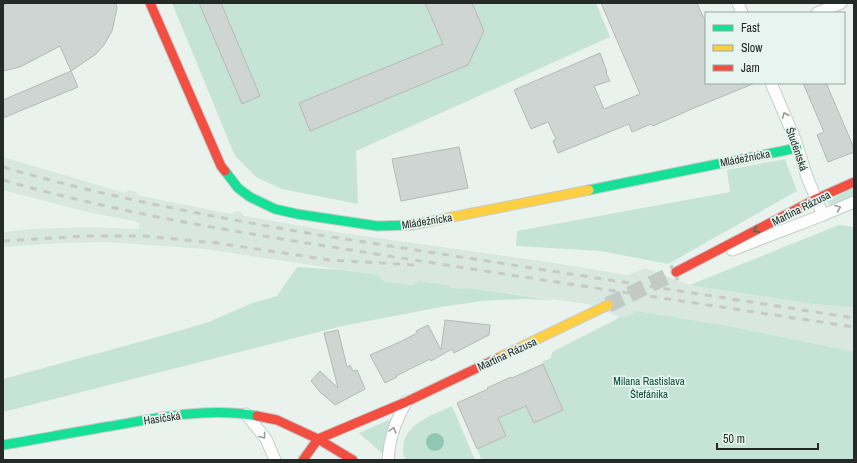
<svg xmlns="http://www.w3.org/2000/svg" width="857" height="463" font-family="'Archivo Narrow',sans-serif">
<rect width="100%" height="100%" fill="#eaf2ee"/>
<polygon fill="#d8e8e1" points="3,157 125,193 129,190 136,192 137,195 231,214 235,211 241,212 244,216 342,233 548,262 628,275 645,268 690,285 839,225 854,227 854,352 734,327 637,311 623,318 588,304 468,288 460,288 457,289 451,288 449,285 419,281 412,285 383,281 377,275 205,249 107,242 62,243 3,247 3,232 34,229 87,227 139,229 139,224 135,221 87,212 3,190"/>
<g fill="#c6e3d7">
<polygon points="172,3 596,3 610,37 356,151 358,204 282,189 256,177 235,156"/>
<polygon points="785,159 797,191 668,264 601,251 516,246 517,231 730,192 727,170"/>
<polygon points="854,187 854,195 831,205 827,202"/>
<polygon points="839,225 854,227 854,307 815,304 690,285"/>
<path d="M 297,267 L 343,270 L 378,275 L 383,281 L 412,285 L 419,281 L 449,285 L 451,288 C 457,289 462,288 468,288 L 554,300 L 521,299 L 482,301 L 441,307 L 342,326 L 3,412 L 3,379 L 143,341 L 209,322 L 252,303 L 277,296 Z"/>
<polygon points="637,311 734,327 854,352 854,460 482,460 477,449 506,436 498,418 501,404 506,415 526,405 534,423 563,410 542,362 551,358 552,352 615,320 620,316 623,318"/>
<path d="M 452,406 L 475,460 L 405,460 C 395,427 428,417 452,406 Z"/>
<path d="M 391,419 L 392,421 C 386,432 383,442 383,454 L 359,433 Z"/>
</g>
<circle fill="#90c7b4" cx="435" cy="442" r="9"/>
<g fill="#ced5d2" stroke="#b4b9b6">
<polygon points="8,3 116,3 117,8 112,31 104,45 96,54 71,71 78,87 3,118 3,100 71,71 60,46 20,67 3,71 3,5"/>
<polygon points="199,3 221,3 260,96 242,104"/>
<polygon points="425,3 472,3 484,31 468,65 310,131 299,103 443,44"/>
<polygon points="601,3 697,3 706,23 706,83 755,83 694,108 653,126 651,124 632,132 629,124 558,153 553,141 556,139 548,122 531,129 514,90 600,53 607,72 606,73 610,81 594,86 604,109 640,94"/>
<polygon points="803,83 826,83 854,148 854,152 828,162 817,135 824,132"/>
<polygon points="459,147 468,188 401,201 392,159"/>
<polygon points="445,320 490,325 489,335 454,353 452,349 431,361 430,359 396,376 397,377 385,383 370,355 402,341 417,333 416,331 428,325 441,350"/>
<polygon points="338,330 347,367 350,365 353,371 357,370 365,389 335,405 320,392 311,381 320,371 338,388 324,333"/>
<polygon points="543,364 563,410 534,423 526,406 498,418 506,436 477,449 457,403 488,389 487,388 511,377 512,378"/>
</g>
<g fill="none" stroke-linecap="round" stroke-linejoin="round">
<polyline stroke="#c2cac6" stroke-width="16" stroke-dasharray="16 8" stroke-linecap="butt" points="608,305 676,272"/>
<g stroke="#c6ccc9" stroke-width="13">
<g id="street">
<polyline points="738,3 742,13"/>
<polyline points="817,13 841,3"/>
<polyline points="771,83 795,139 807,177 823,215"/>
<polyline points="732,250 823,215 854,202"/>
<polyline points="246,414 266,439 275,460"/>
<path d="M 388,460 C 390,436 395,423 406,402"/>
</g>
</g>
<g stroke="#c6ccc9" stroke-width="11">
<g id="fast">
<polyline points="225,171 238,188 250,197 275,209 297,214 377,226 412,225"/>
<polyline points="589,190 797,148"/>
<path d="M 3,445 C 39,439 75,432 112,426 C 159,417 210,407 257,416"/>
</g>
</g>
<g stroke="#c6ccc9" stroke-width="11">
<g id="slow">
<polyline points="412,225 589,190"/>
<polyline points="498,358 608,305"/>
</g>
</g>
<g stroke="#c6ccc9" stroke-width="11">
<g id="jam">
<polyline points="150,3 221,166 225,171"/>
<polyline points="676,272 816,199 854,182"/>
<polyline points="257,416 277,420 318,439 353,460"/>
<polyline points="303,460 318,439 406,402 498,358"/>
</g>
</g>
<use href="#street" stroke="#fcfdfc" stroke-width="11"/>
<use href="#fast" stroke="#16e098" stroke-width="9"/>
<use href="#slow" stroke="#ffcf43" stroke-width="9"/>
<use href="#jam" stroke="#f24e42" stroke-width="9"/>
<g stroke="#c7c9c9" stroke-width="3" stroke-dasharray="7 7" stroke-linecap="butt">
<path d="M 3,167 C 105,197 209,216 313,234 L 854,318"/>
<path d="M 3,180 C 131,217 263,236 395,257 C 548,281 701,304 854,327"/>
<polyline points="3,241 86,236 144,236 217,243 330,260 415,265"/>
</g>
</g>
<defs><path id="oneway-chevron" d="M-2-3.5L2.5 0L-2 3.5" fill="none" stroke-width="1.6" stroke-linecap="round" stroke-linejoin="round"/></defs>
<g stroke="#9b9e9c">
<use href="#oneway-chevron" transform="translate(785 115) rotate(-113)"/>
<use href="#oneway-chevron" transform="translate(838 208) rotate(-23)"/>
<use href="#oneway-chevron" transform="translate(393 430) rotate(-74)"/>
<use href="#oneway-chevron" transform="translate(263 436) rotate(54)"/>
</g>
<use stroke="#1d8560" href="#oneway-chevron" transform="translate(756 230) rotate(152)"/>
<g text-anchor="middle" stroke-width="3.5" stroke-linejoin="round" paint-order="stroke">
<g font-size="11" fill="#242a27" stroke="#e6f5ef">
<text transform="translate(797 149) rotate(71)" y="4">Študentská</text>
<text transform="translate(745 158) rotate(-11)" y="4">Mládežnícka</text>
<text transform="translate(801 208) rotate(-27)" y="4">Martina Rázusa</text>
<text transform="translate(427 221) rotate(-9)" y="4">Mládežnícka</text>
<text transform="translate(507 354) rotate(-25)" y="4">Martina Rázusa</text>
<text transform="translate(162 418) rotate(-8)" y="4">Hasičská</text>
</g>
<g font-size="11" fill="#0e4d3c" stroke="#e6f5ef">
<text x="649" y="385">Milana Rastislava<tspan x="649" dy="13">Štefánika</tspan></text>
</g>
</g>
<rect width="857" height="463" fill="none" stroke="#242a27" stroke-width="8"/>
<rect x="705" y="12" width="140" height="72" fill="#e6f5ef" stroke="#98a49f"/>
<rect x="713" y="25" width="20" height="6" fill="#16e098" stroke="#98a49f"/>
<text x="741" y="32" font-size="12" fill="#242a27">Fast</text>
<rect x="713" y="45" width="20" height="6" fill="#ffcf43" stroke="#98a49f"/>
<text x="741" y="52" font-size="12" fill="#242a27">Slow</text>
<rect x="713" y="65" width="20" height="6" fill="#f24e42" stroke="#98a49f"/>
<text x="741" y="72" font-size="12" fill="#242a27">Jam</text>
<path d="M717 443v6h101v-6" fill="none" stroke="#242a27" stroke-width="2"/>
<text x="723" y="443" font-size="12" fill="#242a27" stroke="#e6f5ef" stroke-width="3" paint-order="stroke">50 m</text>
</svg>
